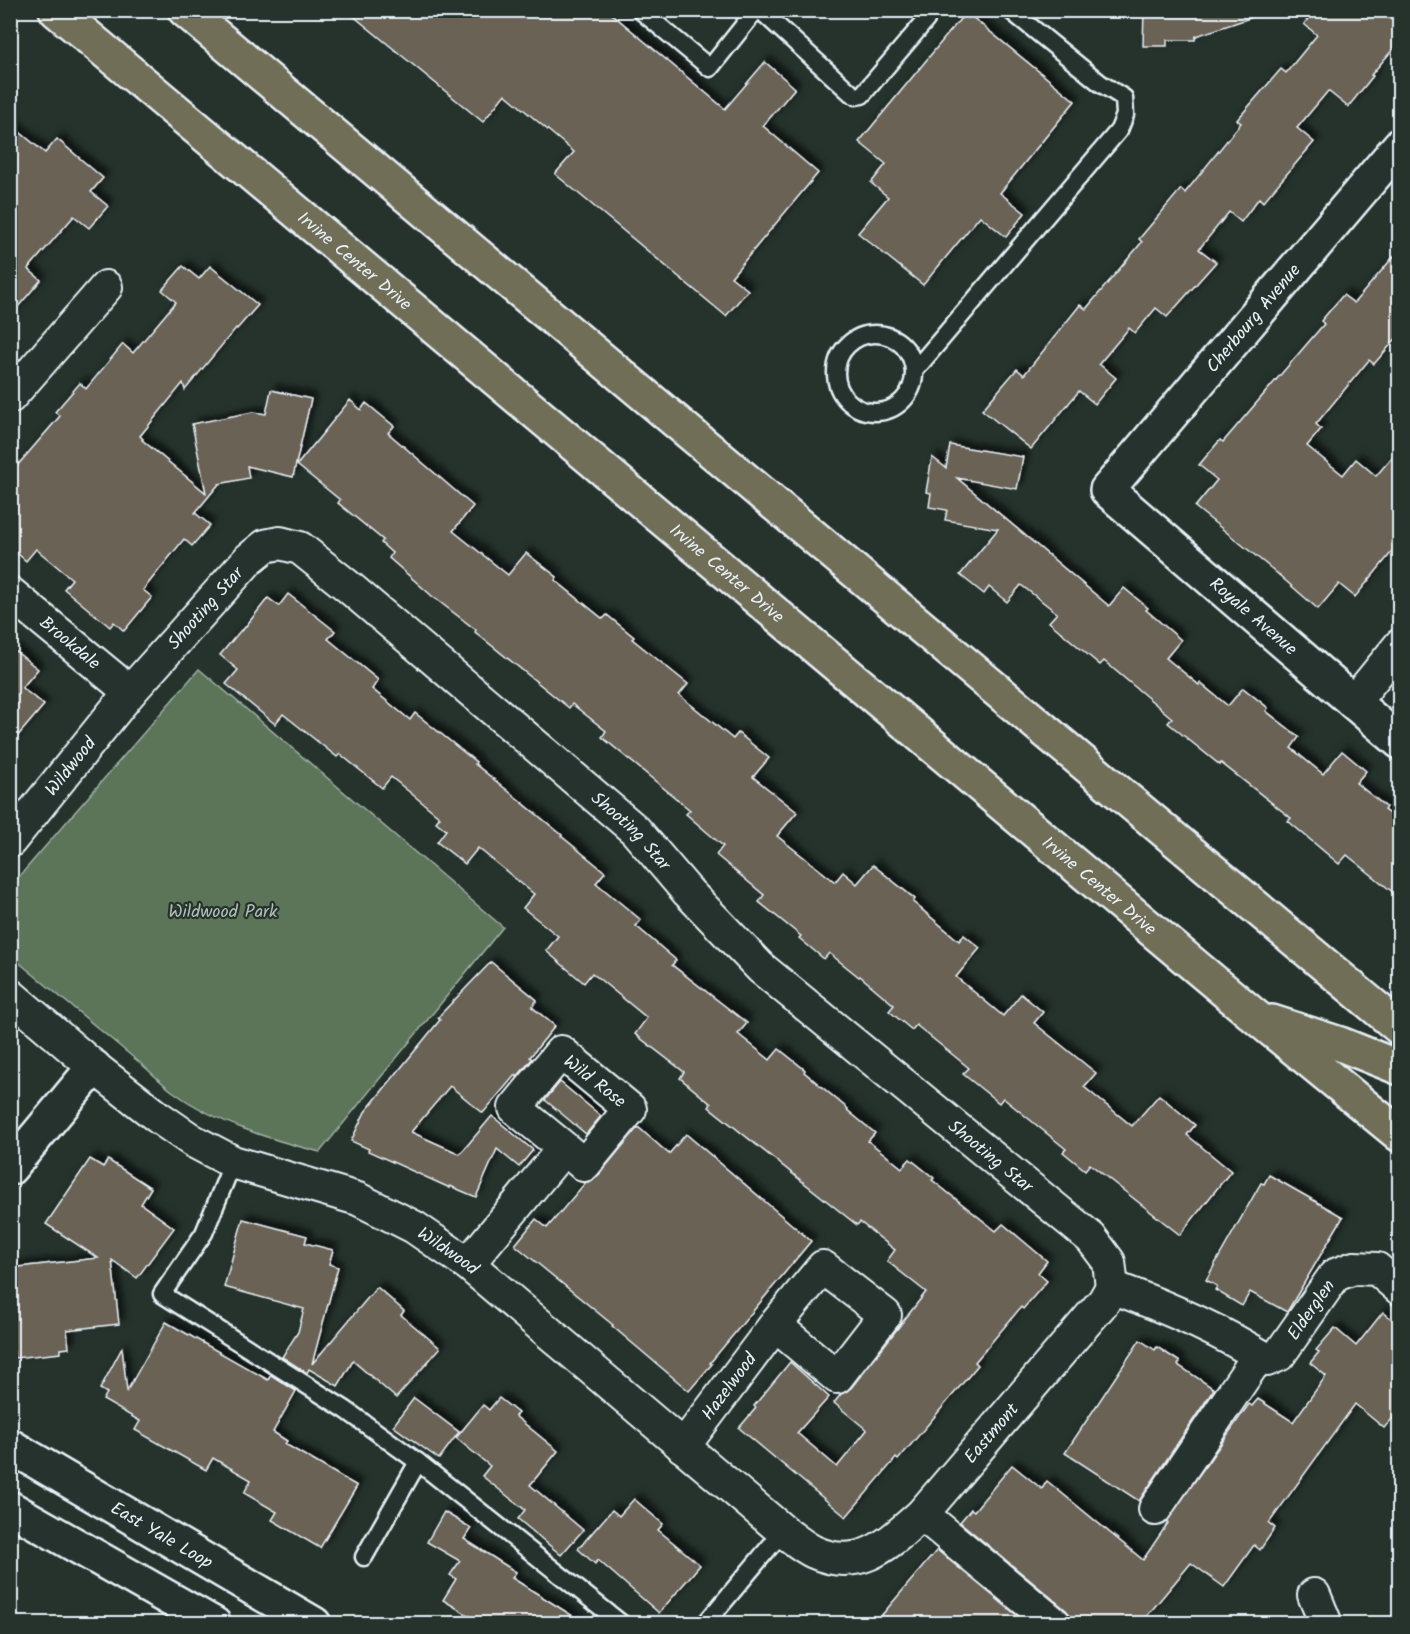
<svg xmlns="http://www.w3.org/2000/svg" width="1410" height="1634" font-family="Kalam,sans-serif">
<defs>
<filter id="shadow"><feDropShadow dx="5.5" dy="-5.5" stdDeviation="3" flood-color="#0009"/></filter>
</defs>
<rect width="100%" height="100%" fill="#26332d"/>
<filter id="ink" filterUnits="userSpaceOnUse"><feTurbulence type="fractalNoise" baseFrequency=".0167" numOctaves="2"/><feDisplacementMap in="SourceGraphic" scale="12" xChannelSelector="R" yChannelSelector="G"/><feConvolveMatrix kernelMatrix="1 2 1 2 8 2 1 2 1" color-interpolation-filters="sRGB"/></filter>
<g filter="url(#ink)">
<path fill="#5b7459" stroke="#a2b2a8" stroke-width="1.5" d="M 199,669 L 503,927 L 320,1152 C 269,1139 215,1123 172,1091 C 159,1081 147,1068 134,1058 C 93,1024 52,990 11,956 L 11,886 Z"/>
<g fill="#6b6254" stroke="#e8f1f8" stroke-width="1.5" filter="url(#shadow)">
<polygon points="346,10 607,10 725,109 765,62 795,88 763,126 818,173 731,277 748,290 726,316 555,174 574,152 505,94 483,122"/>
<polygon points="1144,10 1258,10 1259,15 1196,36 1195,40 1167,40 1167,46 1143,46"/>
<polygon points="1315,10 1400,10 1400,41 1371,75 1373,76 1348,107 1328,91 1297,128 1314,142 1263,202 1259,198 1241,222 1229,212 1199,249 1216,262 1167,317 1156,308 1135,333 1129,328 1099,364 1116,378 1095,404 1079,391 1031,449 982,410 1017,369 1024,375 1080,305 1086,309 1142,242 1139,239 1181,189 1185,193 1241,123 1237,120 1281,69 1286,73 1317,35 1304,24"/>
<polygon points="966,12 1075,101 1000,193 1025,213 1006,237 980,216 923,285 858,233 888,197 871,183 886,164 859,142"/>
<polygon points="10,124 45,153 57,139 103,178 91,192 108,206 89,228 74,216 28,269 41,280 10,316"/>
<polygon points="1400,249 1400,334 1374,364 1369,360 1316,424 1321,429 1307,446 1343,475 1356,459 1376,476 1400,448 1400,542 1355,597 1339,584 1318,609 1272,569 1195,507 1217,480 1199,465 1220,440 1223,442 1324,324 1321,321 1343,295 1354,303"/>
<polygon points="183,266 199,279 210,266 258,305 237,329 236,328 185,390 183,383 140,436 143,439 142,440 206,493 192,424 253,412 266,414 271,390 311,399 293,477 247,466 249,478 219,484 195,513 210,525 192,546 184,539 143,590 152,597 124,631 114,622 110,627 64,589 72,579 36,549 26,561 10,547 10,474 60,416 55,412 80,383 86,389 123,344 133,353 176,302 162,290"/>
<polygon points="350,400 361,410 366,403 394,426 388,433 473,506 453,531 508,575 526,553 557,577 555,580 603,619 607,615 634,637 632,639 688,684 679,695 733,739 738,733 769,758 753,777 797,812 777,836 835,882 843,872 857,884 873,865 915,899 913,902 959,941 964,935 980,948 956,977 1003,1016 1021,994 1043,1012 1034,1023 1096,1073 1084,1087 1132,1126 1159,1095 1195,1125 1187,1135 1231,1171 1180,1235 1090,1164 1085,1170 1063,1152 1066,1149 1003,1098 999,1103 963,1074 969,1068 916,1025 912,1030 889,1011 894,1005 860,976 859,977 829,953 824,959 799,938 801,936 759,902 764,895 716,855 723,846 686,814 690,810 602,737 606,731 572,704 569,708 475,632 476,630 432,596 389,558 392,553 381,543 383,540 338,503 340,500 297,465"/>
<polygon points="950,445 1023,457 1017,489 957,478 1109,606 1124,588 1148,608 1146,610 1181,640 1166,658 1199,685 1200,683 1228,706 1243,688 1268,708 1266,711 1299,737 1291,748 1323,774 1342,751 1366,771 1356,783 1386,807 1384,810 1400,822 1400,898 1347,855 1339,864 1288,821 1291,818 1221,763 1220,765 1168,723 1172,718 1104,661 1100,665 1049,622 1057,613 1021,585 1007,602 989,587 984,594 960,575 998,529 945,520 947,510 929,507 931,493 926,492 932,457 946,468"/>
<polygon points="288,594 335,631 328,639 378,680 372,689 410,720 415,713 476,762 475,764 562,835 561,836 605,872 596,883 641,920 636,926 676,960 672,965 747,1023 738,1034 770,1060 779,1049 805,1070 804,1072 848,1109 847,1110 875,1133 868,1141 902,1168 910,1159 934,1178 932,1180 996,1231 1003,1224 1047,1261 1038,1273 1047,1281 1023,1309 1021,1307 975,1362 978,1365 898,1460 896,1458 846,1517 739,1428 756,1408 754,1406 790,1362 829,1397 797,1433 837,1467 867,1430 834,1403 841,1394 851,1388 926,1292 887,1261 895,1250 860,1222 857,1225 709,1107 711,1104 680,1078 684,1072 635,1034 647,1018 592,973 584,983 546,951 558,936 523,908 534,894 478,848 465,864 437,842 446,830 436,822 440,817 391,777 382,788 340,754 337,757 283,714 275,724 226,684 238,670 220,655 241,630 242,631 268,598 279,606"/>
<polygon points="10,647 38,669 22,688 44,705 10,745"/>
<polygon points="491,962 537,1000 532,1007 555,1026 530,1057 532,1059 517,1077 515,1075 483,1113 450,1086 411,1132 460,1154 492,1116 533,1150 519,1167 497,1149 476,1197 450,1186 450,1188 368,1151 369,1149 351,1141 365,1112 440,1020 438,1018 441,1014"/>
<polygon points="560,1082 601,1116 586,1134 545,1100"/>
<polygon points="638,1127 669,1154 686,1134 811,1241 710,1363 712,1364 689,1391 612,1326 613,1325 515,1245 536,1219 547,1228 586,1182 591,1182 598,1176"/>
<polygon points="90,1159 103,1167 108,1160 151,1188 141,1204 174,1228 137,1278 112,1260 119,1324 67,1330 69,1348 61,1349 61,1353 14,1358 14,1352 10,1353 10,1268 98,1258 46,1224"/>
<polygon points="1269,1175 1343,1217 1287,1312 1250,1292 1242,1306 1215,1290 1217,1286 1206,1280 1261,1183 1264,1184"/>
<polygon points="243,1219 307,1236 305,1243 333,1250 329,1264 338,1267 312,1364 377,1287 404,1311 401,1315 440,1348 396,1398 353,1361 338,1386 309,1369 307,1373 282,1357 298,1332 304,1309 224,1287"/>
<polygon points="1383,1312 1400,1326 1400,1410 1384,1428 1355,1404 1269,1523 1275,1528 1260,1550 1254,1545 1224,1587 1191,1563 1141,1623 1072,1623 1072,1617 1066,1610 960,1522 971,1509 974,1511 1012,1465 1042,1489 1047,1481 1143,1560 1168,1523 1166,1522 1249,1404 1252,1406 1258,1399 1293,1422 1326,1376 1310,1363 1319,1352 1316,1350 1335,1328 1356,1346"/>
<polygon points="166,1322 268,1380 271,1375 296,1391 273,1432 287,1441 285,1444 357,1486 320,1548 272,1520 277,1512 244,1493 251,1480 213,1458 206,1470 135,1430 140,1421 103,1400 107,1393 100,1389 122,1348 127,1391"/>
<polygon points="1140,1340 1155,1350 1157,1347 1180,1362 1178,1365 1214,1389 1139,1501 1065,1453"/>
<polygon points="414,1398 459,1432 439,1459 393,1426"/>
<polygon points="499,1398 518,1413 515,1416 558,1451 530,1485 583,1530 561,1555 518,1519 525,1510 482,1476 490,1466 456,1438 483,1405 489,1410"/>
<polygon points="634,1499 663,1524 658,1530 700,1565 659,1613 598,1560 595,1564 578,1549 612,1510 619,1516"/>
<polygon points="444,1512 471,1528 464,1539 516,1572 512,1578 584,1623 481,1623 443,1600 456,1579 450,1575 460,1561 427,1542"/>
<polygon points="937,1550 1025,1622 875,1623"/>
</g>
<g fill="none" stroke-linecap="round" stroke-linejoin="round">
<g stroke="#e8f1f8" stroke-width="21">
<g id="service">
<polyline points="640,10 710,68 756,10"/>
<polyline points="760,10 851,93 856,96 862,95 926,20 926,10"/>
<circle cx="875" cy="373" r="39"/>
<polyline points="915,370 1119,130 1125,115 1124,98 1100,83 1010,10"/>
<polyline points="233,1162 204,1233 162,1294 346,1410 418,1462 622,1624"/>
<polyline points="364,1557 418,1462"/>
<polyline points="705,1624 783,1531"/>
</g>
</g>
<g stroke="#e8f1f8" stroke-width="36">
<g id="minor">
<polyline points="10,397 106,287"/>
<path id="s1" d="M 10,593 L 130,692"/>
<polyline points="1353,703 1400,645"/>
<path id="s2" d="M 10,841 L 130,692 L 249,559 L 265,546 L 280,543 L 300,548 L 350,588 L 635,830 L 688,892 L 761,968 L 1091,1238 L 1109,1262 L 1112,1287"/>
<path id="s3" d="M 10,995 L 94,1067 L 158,1117 L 193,1141 L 233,1162 L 358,1199 L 414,1227 L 468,1264 L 783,1531 C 793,1538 803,1547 814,1552 C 861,1573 889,1543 922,1514 L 1104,1301 L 1112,1287"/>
<polyline points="468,1264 564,1148 584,1165 630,1109 561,1052 515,1108 564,1148"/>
<path id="s4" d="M 1112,1287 C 1164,1306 1220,1330 1267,1360 L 1279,1355 L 1335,1275 L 1354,1268 L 1377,1269 L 1400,1289"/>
<path id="s5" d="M 683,1447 L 775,1325 L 823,1267 L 885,1315 L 837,1377 L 775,1325"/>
<polyline points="1155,1509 1259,1355"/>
<polyline points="922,1514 1055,1624"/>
<polyline points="1314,1595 1326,1624"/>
</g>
</g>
<g stroke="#e8f1f8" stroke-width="38">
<g id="tertiary">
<path id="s6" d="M 1400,145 L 1107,490 L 1400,742"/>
<polyline points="10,1168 94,1067"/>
</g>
</g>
<g stroke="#e8f1f8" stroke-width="38">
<g id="secondary">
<path id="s7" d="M 10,1446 L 314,1624"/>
<polyline points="10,1508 214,1624"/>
</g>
</g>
<g stroke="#e8f1f8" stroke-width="38">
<g id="primary">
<path id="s8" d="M 56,10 L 1256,1017 L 1400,1135"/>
<polyline points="185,10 1400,1028"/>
<polyline points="1272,1022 1340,1044 1400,1068"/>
</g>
</g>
<use href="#service" stroke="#26332d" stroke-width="16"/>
<use href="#minor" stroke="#26332d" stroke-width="32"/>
<use href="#tertiary" stroke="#26332d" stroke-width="33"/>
<use href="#secondary" stroke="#26332d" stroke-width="33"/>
<use href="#primary" stroke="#716e59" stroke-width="33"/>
</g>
</g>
<g text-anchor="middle" stroke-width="4.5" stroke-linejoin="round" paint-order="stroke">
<g font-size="18" fill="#e8f1f8" stroke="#26332d">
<text dy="6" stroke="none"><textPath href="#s8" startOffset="390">Irvine Center Drive</textPath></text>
<text transform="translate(1253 318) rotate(-50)" y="6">Cherbourg Avenue</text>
<text dy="6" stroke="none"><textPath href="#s8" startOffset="876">Irvine Center Drive</textPath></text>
<text dy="6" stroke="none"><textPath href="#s2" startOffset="304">Shooting Star</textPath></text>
<text dy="6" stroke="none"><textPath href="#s6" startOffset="646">Royale Avenue</textPath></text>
<text dy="6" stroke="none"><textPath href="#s1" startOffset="78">Brookdale</textPath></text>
<text dy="6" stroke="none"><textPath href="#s2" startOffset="96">Wildwood</textPath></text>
<text dy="6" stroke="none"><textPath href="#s2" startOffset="862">Shooting Star</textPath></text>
<text dy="6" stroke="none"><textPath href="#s8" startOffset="1362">Irvine Center Drive</textPath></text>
<text transform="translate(595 1081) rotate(38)" y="6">Wild Rose</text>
<text dy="6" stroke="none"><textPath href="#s2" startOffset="1348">Shooting Star</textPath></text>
<text dy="6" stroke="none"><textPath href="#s3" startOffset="514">Wildwood</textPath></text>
<text dy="6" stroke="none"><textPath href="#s4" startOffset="240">Elderglen</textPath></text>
<text dy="6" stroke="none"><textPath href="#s5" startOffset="76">Hazelwood</textPath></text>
<text dy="6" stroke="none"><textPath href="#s3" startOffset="1218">Eastmont</textPath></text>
<text dy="6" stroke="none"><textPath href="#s7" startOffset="176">East Yale Loop</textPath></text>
</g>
<g font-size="18" fill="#b0bfb8" stroke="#26332d">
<text x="223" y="917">Wildwood Park</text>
</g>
</g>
<rect width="1410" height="1634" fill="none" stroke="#26332d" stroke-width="36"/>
<rect x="18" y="18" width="1374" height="1598" fill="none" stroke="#e8f1f8" stroke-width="2" filter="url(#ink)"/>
</svg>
